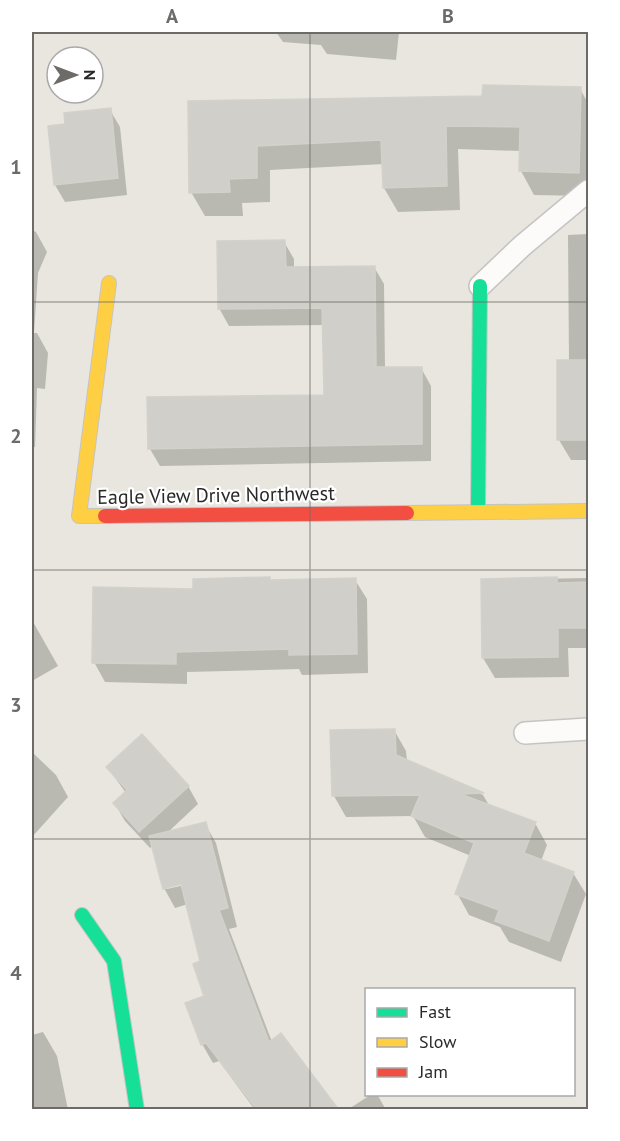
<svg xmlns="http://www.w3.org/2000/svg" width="620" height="1141" font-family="'PT Sans',sans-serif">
<rect width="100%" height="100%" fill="#e8e6de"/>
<g fill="#0003" fill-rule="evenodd">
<polygon points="276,32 399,32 396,60 327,54 321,45 283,42"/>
<polygon points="580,89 588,103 588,196 534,195 521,171 521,151 458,149 460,210 398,212 384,188 384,164 270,170 270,202 242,203 243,216 205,216 191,192 189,103 484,97"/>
<polygon points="110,110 120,127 127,195 65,202 55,185 67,125"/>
<polygon points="32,230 36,232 47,252 38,273 34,333 37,333 48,353 45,389 37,388 35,447 32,447"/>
<polygon points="588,234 588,460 571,460 559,440 569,362 568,235"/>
<polygon points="284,242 294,259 294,268 374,267 384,284 385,369 421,368 431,386 431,461 160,466 150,449 148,399 325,396 324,325 229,326 219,308"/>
<polygon points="588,578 588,648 568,648 569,677 495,678 483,658 482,580"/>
<polygon points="355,580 367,599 368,673 302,675 299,669 187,672 187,684 105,682 94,662 195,590"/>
<polygon points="32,620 58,666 32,681"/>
<polygon points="394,730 406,751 407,761 483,795 490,807 535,823 547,845 541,861 573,873 586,894 561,962 509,942 500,927 469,915 457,893 471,856 425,837 413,816 346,817 334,796"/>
<polygon points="32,752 56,775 68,797 32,837"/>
<path d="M 108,768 L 188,786 L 198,804 L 166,834 L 205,824 L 216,843 L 237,927 L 229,929 L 272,1042 L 337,1110 L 255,1110 L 219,1061 L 213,1063 L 202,1044 L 206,997 L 202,962 L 188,904 L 175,908 L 164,888 L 153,845 L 150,848 L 125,821 L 115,804 L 126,793 ZM 188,881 L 189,884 L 167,889 L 167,886 Z"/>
<polygon points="43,1032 57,1056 68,1110 32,1110 32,1035"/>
<polygon points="372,1094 377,1094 386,1110 347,1110"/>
</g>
<g fill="#d0cfc9" stroke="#d3d1ca" stroke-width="1.5">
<polygon points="483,85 581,87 579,173 519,171 520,127 446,126 447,186 383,188 381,140 257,146 257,178 229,179 230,192 189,193 188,101 482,96"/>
<polygon points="111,108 118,178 54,185 48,126 65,124 64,113"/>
<polygon points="285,240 286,267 375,266 376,367 422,367 422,444 148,449 147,397 324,395 322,308 218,309 217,241"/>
<rect x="557" y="360" width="31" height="80"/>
<polygon points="270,577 270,580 356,578 357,654 289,655 289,649 176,652 176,664 92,663 93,587 193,589 193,579"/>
<polygon points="557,577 557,583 588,582 588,628 558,628 558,657 482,658 481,579"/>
<polygon points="395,729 396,755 484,793 460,794 536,822 524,853 574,872 549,941 495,921 499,910 455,894 474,843 411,816 420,795 332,796 330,730"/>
<polygon points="142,734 189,786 139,832 113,803 127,790 106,767"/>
<polygon points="206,822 228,908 219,910 269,1042 281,1033 339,1110 257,1110 206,1043 201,1045 185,1003 204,996 193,964 200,961 181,884 163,889 149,836"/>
</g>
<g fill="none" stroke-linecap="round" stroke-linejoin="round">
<g stroke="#c5c4c4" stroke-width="24">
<g id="lane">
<polyline points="480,286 522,246 588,191"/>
<polyline points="525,733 588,729"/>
</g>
</g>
<g stroke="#c5c4c4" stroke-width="16">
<g id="fast">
<polyline points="478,510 480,286"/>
<polyline points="82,915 114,961 137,1110"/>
</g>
</g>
<g stroke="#c5c4c4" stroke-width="16">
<g id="slow">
<polyline points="407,513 588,511"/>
<polyline points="105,516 79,516 109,283"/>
</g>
</g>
<g stroke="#c5c4c4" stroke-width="16">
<polyline id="jam" points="105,516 407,513"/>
</g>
<use href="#lane" stroke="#fcfbfa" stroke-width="21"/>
<use href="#fast" stroke="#16e098" stroke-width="14"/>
<use href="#slow" stroke="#ffcf43" stroke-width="14"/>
<use href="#jam" stroke="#f24e42" stroke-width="14"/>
</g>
<path fill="none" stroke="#6c6b68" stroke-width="1.5" stroke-opacity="0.55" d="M 310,32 L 310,1110M 32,302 L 588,302M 32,570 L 588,570M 32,839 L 588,839"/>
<g text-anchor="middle" stroke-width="4.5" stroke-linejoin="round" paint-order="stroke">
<g font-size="20" fill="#292929" stroke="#fff">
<text transform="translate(216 495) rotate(-1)" y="7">Eagle View Drive Northwest</text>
</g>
</g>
<rect width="620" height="1141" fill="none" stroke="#ffffff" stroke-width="66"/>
<rect x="365" y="988" width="210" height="108" fill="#ffffff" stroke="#a9a9a9" stroke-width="1.5"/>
<rect x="377" y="1008" width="30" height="9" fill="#16e098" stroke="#a9a9a9" stroke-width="1.5"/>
<text x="419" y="1018" font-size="18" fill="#292929">Fast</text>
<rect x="377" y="1038" width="30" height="9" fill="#ffcf43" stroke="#a9a9a9" stroke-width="1.5"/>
<text x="419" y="1048" font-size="18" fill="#292929">Slow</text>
<rect x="377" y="1068" width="30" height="9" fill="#f24e42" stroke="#a9a9a9" stroke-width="1.5"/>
<text x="419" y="1078" font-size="18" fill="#292929">Jam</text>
<g transform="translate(75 75) rotate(90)"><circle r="28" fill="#ffffff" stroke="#a9a9a9" stroke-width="1.5"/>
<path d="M0-4.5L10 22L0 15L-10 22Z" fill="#6c6b68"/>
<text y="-9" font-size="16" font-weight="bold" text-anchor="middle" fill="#292929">N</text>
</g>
<rect x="33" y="33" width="554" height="1075" fill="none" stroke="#6c6b68" stroke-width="2"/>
<g font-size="20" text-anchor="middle" font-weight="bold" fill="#6c6b68">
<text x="172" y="23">A</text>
<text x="448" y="23">B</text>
<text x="16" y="174">1</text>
<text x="16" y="443">2</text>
<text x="16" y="712">3</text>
<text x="16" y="980">4</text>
</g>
</svg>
